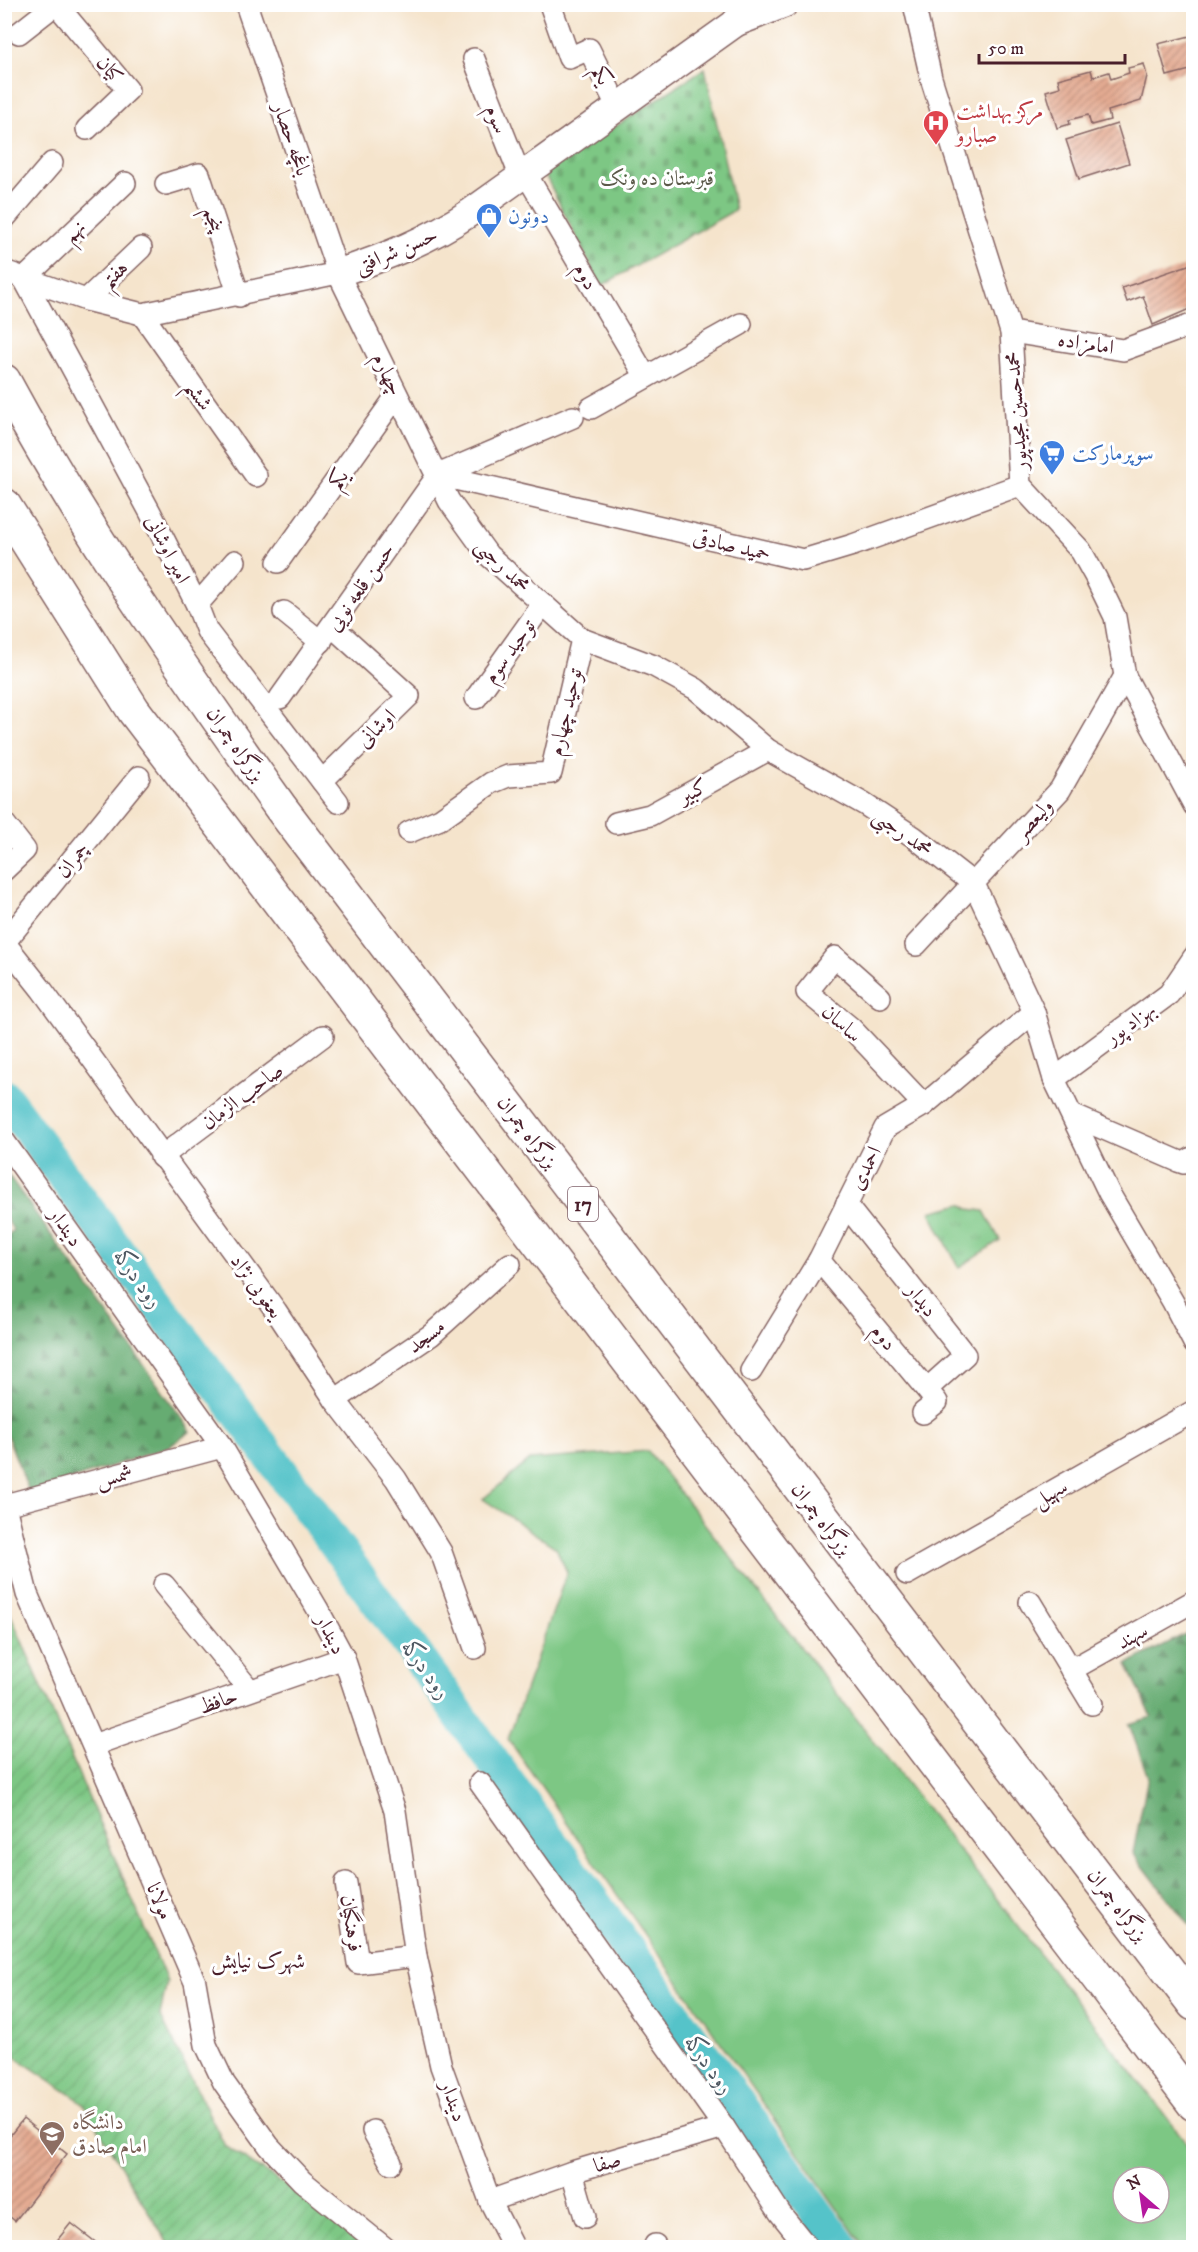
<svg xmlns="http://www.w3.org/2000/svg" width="1198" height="2252" font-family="'IM FELL DW Pica',Amiri,serif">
<defs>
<pattern id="forest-firs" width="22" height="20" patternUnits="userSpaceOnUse" patternTransform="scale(1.5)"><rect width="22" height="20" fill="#66ac72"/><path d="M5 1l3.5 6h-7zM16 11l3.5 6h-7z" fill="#568b5e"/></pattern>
<pattern id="cemetery-stones" width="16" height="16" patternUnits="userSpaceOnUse" patternTransform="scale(1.5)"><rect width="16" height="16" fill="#7dc784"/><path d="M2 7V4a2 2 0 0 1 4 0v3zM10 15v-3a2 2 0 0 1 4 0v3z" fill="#6eaa72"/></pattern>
<pattern id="park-tufts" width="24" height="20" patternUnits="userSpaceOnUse" patternTransform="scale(1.5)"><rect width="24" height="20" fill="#7dc784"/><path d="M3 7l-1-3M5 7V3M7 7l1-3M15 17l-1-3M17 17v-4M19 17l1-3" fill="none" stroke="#6eaa72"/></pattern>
<pattern id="garden-furrows" width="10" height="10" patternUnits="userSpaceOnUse" patternTransform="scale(1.5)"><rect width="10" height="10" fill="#7dc784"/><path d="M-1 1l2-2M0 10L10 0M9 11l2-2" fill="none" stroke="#6eaa72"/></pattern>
<pattern id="building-hatch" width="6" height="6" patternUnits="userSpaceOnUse" patternTransform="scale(1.5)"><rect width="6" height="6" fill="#e4ab92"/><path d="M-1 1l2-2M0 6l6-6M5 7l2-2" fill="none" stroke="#bb8b77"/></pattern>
</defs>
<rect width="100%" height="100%" fill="#fff"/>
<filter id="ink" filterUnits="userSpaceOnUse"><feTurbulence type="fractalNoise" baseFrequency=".0167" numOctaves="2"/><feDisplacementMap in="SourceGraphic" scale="12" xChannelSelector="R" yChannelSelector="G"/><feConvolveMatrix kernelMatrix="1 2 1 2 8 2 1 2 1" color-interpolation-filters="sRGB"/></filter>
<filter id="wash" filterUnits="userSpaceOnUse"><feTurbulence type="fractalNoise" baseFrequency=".008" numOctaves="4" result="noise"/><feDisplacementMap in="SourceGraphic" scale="24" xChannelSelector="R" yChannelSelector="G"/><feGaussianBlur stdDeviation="1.35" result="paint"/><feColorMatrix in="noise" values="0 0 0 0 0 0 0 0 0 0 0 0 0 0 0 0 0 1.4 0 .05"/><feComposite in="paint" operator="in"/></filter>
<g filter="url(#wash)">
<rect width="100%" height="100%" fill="#f5e4cc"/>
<path fill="#7dc784" stroke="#647358" stroke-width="1.5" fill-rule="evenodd" d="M 648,1451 L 1193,2151 L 1193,2247 L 864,2247 L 508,1739 L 567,1572 L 556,1548 L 483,1499 L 530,1460 ZM 1123,2177 L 1159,2177 L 1159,2213 L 1123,2213 Z"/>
<g fill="url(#forest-firs)" stroke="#58664e" stroke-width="1.5">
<polygon points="4,1169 191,1431 170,1446 30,1494 5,1430 4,1239 13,1230 5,1216"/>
<polygon points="1193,1630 1193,1931 1133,1853 1148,1777 1129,1724 1152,1717 1127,1664"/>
</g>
<polygon fill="url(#cemetery-stones)" stroke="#647358" stroke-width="1.5" points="705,68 735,210 601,286 544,173"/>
<polygon fill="url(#park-tufts)" stroke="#647358" stroke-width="1.5" points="961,1204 969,1209 984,1211 1000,1240 959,1268 930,1212"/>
<polygon fill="url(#garden-furrows)" stroke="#647358" stroke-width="1.5" points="4,1599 167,1981 160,2015 225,2146 380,2247 170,2247 82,2102 5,2050"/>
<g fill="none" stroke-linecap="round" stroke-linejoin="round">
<polyline stroke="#55c3c9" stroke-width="34" points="4,1096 402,1635 842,2248"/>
</g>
<g id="blocks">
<g fill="url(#building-hatch)">
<polygon points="1194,35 1194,69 1167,76 1158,44"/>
<polygon points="1144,64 1147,76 1141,101 1108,111 1110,120 1091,125 1088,115 1069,120 1070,124 1057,128 1046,91 1060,87 1058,79 1091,70 1093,77 1109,72 1111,79 1129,73 1128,68"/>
<polygon points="1117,124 1129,163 1079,179 1066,140"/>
<polygon points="1194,263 1194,307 1153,325 1143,296 1127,302 1122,288"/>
<polygon points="23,2119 67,2154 15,2221 4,2212 4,2143"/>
<polygon points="71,2223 103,2248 51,2248"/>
</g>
</g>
</g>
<g filter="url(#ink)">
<use href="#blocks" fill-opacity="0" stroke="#866463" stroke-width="1.5"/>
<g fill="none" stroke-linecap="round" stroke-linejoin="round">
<g stroke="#866463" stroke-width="24">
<g id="minor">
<polyline points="56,4 128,90 87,129"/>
<polyline points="246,4 338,273 449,501 488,555 582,639 654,666 696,689 768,750 864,804 914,837 974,884 1034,1012 1054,1079 1109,1193 1173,1302 1194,1343"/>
<polyline points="550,4 569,58 589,49 618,108"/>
<polyline points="914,4 931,78 1011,332 1020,485 1081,551 1096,578 1115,617 1125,676 1194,805"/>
<polyline points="19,33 56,4"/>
<polyline points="474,59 521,178"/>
<polyline points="526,174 646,377"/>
<polyline points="125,183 24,279 150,512 197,605 207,631 338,802"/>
<polyline points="166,184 199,174 239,296"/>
<polyline points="4,219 52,163"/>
<polyline points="4,271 86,300 142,314 338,273"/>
<polyline points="86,300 141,248"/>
<polyline points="142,314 256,476"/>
<polyline points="1011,332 1123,350 1194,324"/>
<polyline points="591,408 741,324"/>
<polyline points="438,475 803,560 853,545 1020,485"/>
<polyline points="438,475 573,417"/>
<polyline points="278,562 397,395"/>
<polyline points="197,605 235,561"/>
<polyline points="284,612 321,642"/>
<polyline points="280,698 438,475"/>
<polyline points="476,698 543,604"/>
<polyline points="322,781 409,696 333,627"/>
<polyline points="4,823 25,850 4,870"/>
<polyline points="616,823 650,815 768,750"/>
<polyline points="409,832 440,819 491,783 508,776 551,773 582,639"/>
<polyline points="4,942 42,990 276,1311 335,1400 396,1479 441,1552 475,1648"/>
<polyline points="5,942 139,777"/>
<polyline points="916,945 1060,790 1125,676"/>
<polyline points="880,997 835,957 807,992 851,1028 924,1105"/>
<polyline points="1054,1079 1169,994 1194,957"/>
<polyline points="1072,1115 1178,1161 1184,1163 1194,1157"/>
<polyline points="4,1141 222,1447 317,1608 344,1658 395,1811 416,1956 441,2066 490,2201 514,2248"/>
<polyline points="161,1157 323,1036"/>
<polyline points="846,1205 965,1355 927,1389"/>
<polyline points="819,1260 937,1402 923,1413"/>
<polyline points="751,1371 819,1260 885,1128 924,1105 1034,1012"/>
<polyline points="335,1400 431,1335 510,1264"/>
<polyline points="4,1502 27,1594 195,1982 206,2045 224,2083 269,2146 302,2181 385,2248"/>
<polyline points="5,1505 222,1447"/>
<polyline points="907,1574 1194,1411"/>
<polyline points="164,1585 249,1689"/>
<polyline points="1030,1602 1092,1704"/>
<polyline points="1071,1670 1194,1601"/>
<polyline points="93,1745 344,1658"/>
<polyline points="480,1783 724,2127 780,2213 808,2248"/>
<polyline points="346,1883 358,1963 416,1956"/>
<polyline points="373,2131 391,2163"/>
<polyline points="572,2172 585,2217"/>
<polyline points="490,2201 572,2172 724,2127"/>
<polyline points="655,2245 656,2248"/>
</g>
</g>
<g stroke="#866463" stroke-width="30">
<g id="tertiary">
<polyline points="735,23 784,4"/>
<path d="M 338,273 C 386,257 429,240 471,212 L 734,24 L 750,4"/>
</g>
</g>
<g stroke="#866463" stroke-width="36">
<g id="trunk">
<path d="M 4,381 C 85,531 182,669 281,808 L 1194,2004"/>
<polyline points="4,505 134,711 1194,2104"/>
</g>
</g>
<use href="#minor" stroke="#fff" stroke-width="21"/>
<use href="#tertiary" stroke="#fff" stroke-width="27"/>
<use href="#trunk" stroke="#fff" stroke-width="33"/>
</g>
</g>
<defs>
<g id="hospital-pin" transform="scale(1.35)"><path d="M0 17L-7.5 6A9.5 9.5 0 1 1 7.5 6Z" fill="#e0444e" stroke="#fff"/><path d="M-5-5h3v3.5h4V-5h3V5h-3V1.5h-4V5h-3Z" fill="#fff"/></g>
<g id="shop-pin" transform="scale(1.35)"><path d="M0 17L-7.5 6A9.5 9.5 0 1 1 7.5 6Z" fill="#3f7fe0" stroke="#fff"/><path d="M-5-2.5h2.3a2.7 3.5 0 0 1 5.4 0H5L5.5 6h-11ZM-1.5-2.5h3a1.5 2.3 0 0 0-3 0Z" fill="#fff"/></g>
<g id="supermarket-pin" transform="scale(1.35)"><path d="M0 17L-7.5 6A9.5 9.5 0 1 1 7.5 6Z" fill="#3f7fe0" stroke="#fff"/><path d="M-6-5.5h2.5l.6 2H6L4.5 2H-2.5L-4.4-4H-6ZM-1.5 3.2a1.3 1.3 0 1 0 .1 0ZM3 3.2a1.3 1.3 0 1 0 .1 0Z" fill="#fff"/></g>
<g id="university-pin" transform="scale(1.35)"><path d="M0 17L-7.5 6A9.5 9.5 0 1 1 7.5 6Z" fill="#8d6e63" stroke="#fff"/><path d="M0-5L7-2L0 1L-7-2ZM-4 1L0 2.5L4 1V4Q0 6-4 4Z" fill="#fff"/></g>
</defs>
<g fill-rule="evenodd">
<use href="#hospital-pin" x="936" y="123"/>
<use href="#shop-pin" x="489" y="216"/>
<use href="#supermarket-pin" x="1052" y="453"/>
<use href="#university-pin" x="52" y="2134"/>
</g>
<g text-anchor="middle" stroke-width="6" stroke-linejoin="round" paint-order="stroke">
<rect fill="#fff" stroke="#80626b" stroke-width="1.5" x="568" y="1187" width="30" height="34" rx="4.5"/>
<g font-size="20" font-weight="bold" fill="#4a1f2b">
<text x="583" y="1211">17</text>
</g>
<g font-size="21" fill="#4a1f2b" stroke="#fff">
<text transform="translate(110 69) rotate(50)" y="7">کیان</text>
<text transform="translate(602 75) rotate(64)" y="7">یکم</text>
<text transform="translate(497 119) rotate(69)" y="7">سوم</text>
<text transform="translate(292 139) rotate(71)" y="7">باغچه حصار</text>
<text transform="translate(214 219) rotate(72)" y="7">پنجم</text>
<text transform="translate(74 231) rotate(-44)" y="7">نهم</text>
<text transform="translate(396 250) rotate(-23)" y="7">حسن شرافتی</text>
<text transform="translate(114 274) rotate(-44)" y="7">هفتم</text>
<text transform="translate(586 276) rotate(60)" y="7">دوم</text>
<text transform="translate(1086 343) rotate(9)" y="7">امامزاده</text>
<text transform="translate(388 374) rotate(64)" y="7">چهارم</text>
<text transform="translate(199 395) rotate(55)" y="7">ششم</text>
<text transform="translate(1016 411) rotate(-94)" y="7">محمدحسین مجیدپور</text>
<text transform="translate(338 479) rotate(-54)" y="7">یکم</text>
<text transform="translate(732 545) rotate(13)" y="7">حمید صادقی</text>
<text transform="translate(168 549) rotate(63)" y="7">امیر اوشانی</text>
<text transform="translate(503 565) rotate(45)" y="7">محمد رجبی</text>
<text transform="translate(360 587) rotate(-55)" y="7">حسن قلعه نویی</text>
<text transform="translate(509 651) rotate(-54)" y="7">توحید سوم</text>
<text transform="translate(565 712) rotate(-77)" y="7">توحید چهارم</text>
<text transform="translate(376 728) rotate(-44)" y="7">اوشانی</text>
<text transform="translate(236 744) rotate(55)" y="7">بزرگراه چمران</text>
<text transform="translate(693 791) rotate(-29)" y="7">کبیر</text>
<text transform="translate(1033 819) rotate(-48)" y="7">ولیعصر</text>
<text transform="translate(903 832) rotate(35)" y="7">محمد رجبی</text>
<text transform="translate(72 860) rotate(-51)" y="7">چمران</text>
<text transform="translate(842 1023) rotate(42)" y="7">ساسان</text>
<text transform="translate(1130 1023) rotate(-36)" y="7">بهزاد پور</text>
<text transform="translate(242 1096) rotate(-37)" y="7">صاحب الزمان</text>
<text transform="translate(528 1132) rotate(53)" y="7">بزرگراه چمران</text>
<text transform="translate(865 1168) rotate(-63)" y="7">احمدی</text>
<text transform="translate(66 1227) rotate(55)" y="7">دیندار</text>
<text transform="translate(257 1286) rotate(54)" y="7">یعغوبی نژاد</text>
<text transform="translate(922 1300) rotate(52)" y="7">دیدار</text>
<text transform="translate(426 1336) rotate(-38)" y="7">مسجد</text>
<text transform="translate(884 1337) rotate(50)" y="7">دوم</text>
<text transform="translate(114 1476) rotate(-15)" y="7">شمس</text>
<text transform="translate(1050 1493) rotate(-30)" y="7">سهیل</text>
<text transform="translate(822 1519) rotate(53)" y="7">بزرگراه چمران</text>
<text transform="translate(331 1634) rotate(63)" y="7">دیندار</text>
<text transform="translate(1132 1636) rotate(-30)" y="7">سهند</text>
<text transform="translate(218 1701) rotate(-20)" y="7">حافظ</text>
<text transform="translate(160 1901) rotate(67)" y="7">مولانا</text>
<text transform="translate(1118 1905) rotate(53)" y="7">بزرگراه چمران</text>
<text transform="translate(352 1923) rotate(82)" y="7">فرهنگیان</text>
<text transform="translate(454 2101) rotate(70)" y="7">دیندار</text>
<text transform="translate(607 2162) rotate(-17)" y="7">صفا</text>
</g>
<g font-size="21" fill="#be3a42" stroke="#fff" text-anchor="start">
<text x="956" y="118">مرکز بهداشت<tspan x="956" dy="24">صبارو</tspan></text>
</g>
<g font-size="21" fill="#5c5a4a" stroke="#fff">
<text x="657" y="185">قبرستان ده ونک</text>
</g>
<g font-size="21" fill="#366cbe" stroke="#fff" text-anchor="start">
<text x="508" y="223">دونون</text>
<text x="1072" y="460">سوپرمارکت</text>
</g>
<g font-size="21" fill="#785e54" stroke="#fff" text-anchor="start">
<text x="72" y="2129">دانشگاه<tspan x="72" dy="24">امام صادق</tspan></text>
</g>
<g font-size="22" font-style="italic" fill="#4e5862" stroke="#fff">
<text transform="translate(139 1278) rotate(54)" y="8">رود درکه</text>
<text transform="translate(427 1669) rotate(54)" y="8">رود درکه</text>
<text transform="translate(710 2064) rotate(54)" y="8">رود درکه</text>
</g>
<g font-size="22" fill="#4a1f2b" stroke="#fff">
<text x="258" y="1968">شهرک نیایش</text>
</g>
</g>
<rect width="1198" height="2252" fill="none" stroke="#fff" stroke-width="24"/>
<g transform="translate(1141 2195) rotate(331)"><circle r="28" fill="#ffffff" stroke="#b7a5aa" stroke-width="1.5"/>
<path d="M0-4.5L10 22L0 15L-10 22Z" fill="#b5179e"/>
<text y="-9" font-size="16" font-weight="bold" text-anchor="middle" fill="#4a1f2b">N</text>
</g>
<path d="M979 54v9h146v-9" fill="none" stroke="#4a1f2b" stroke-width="3"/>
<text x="988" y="54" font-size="18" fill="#4a1f2b" stroke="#ffffff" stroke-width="4.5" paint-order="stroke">50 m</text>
</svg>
